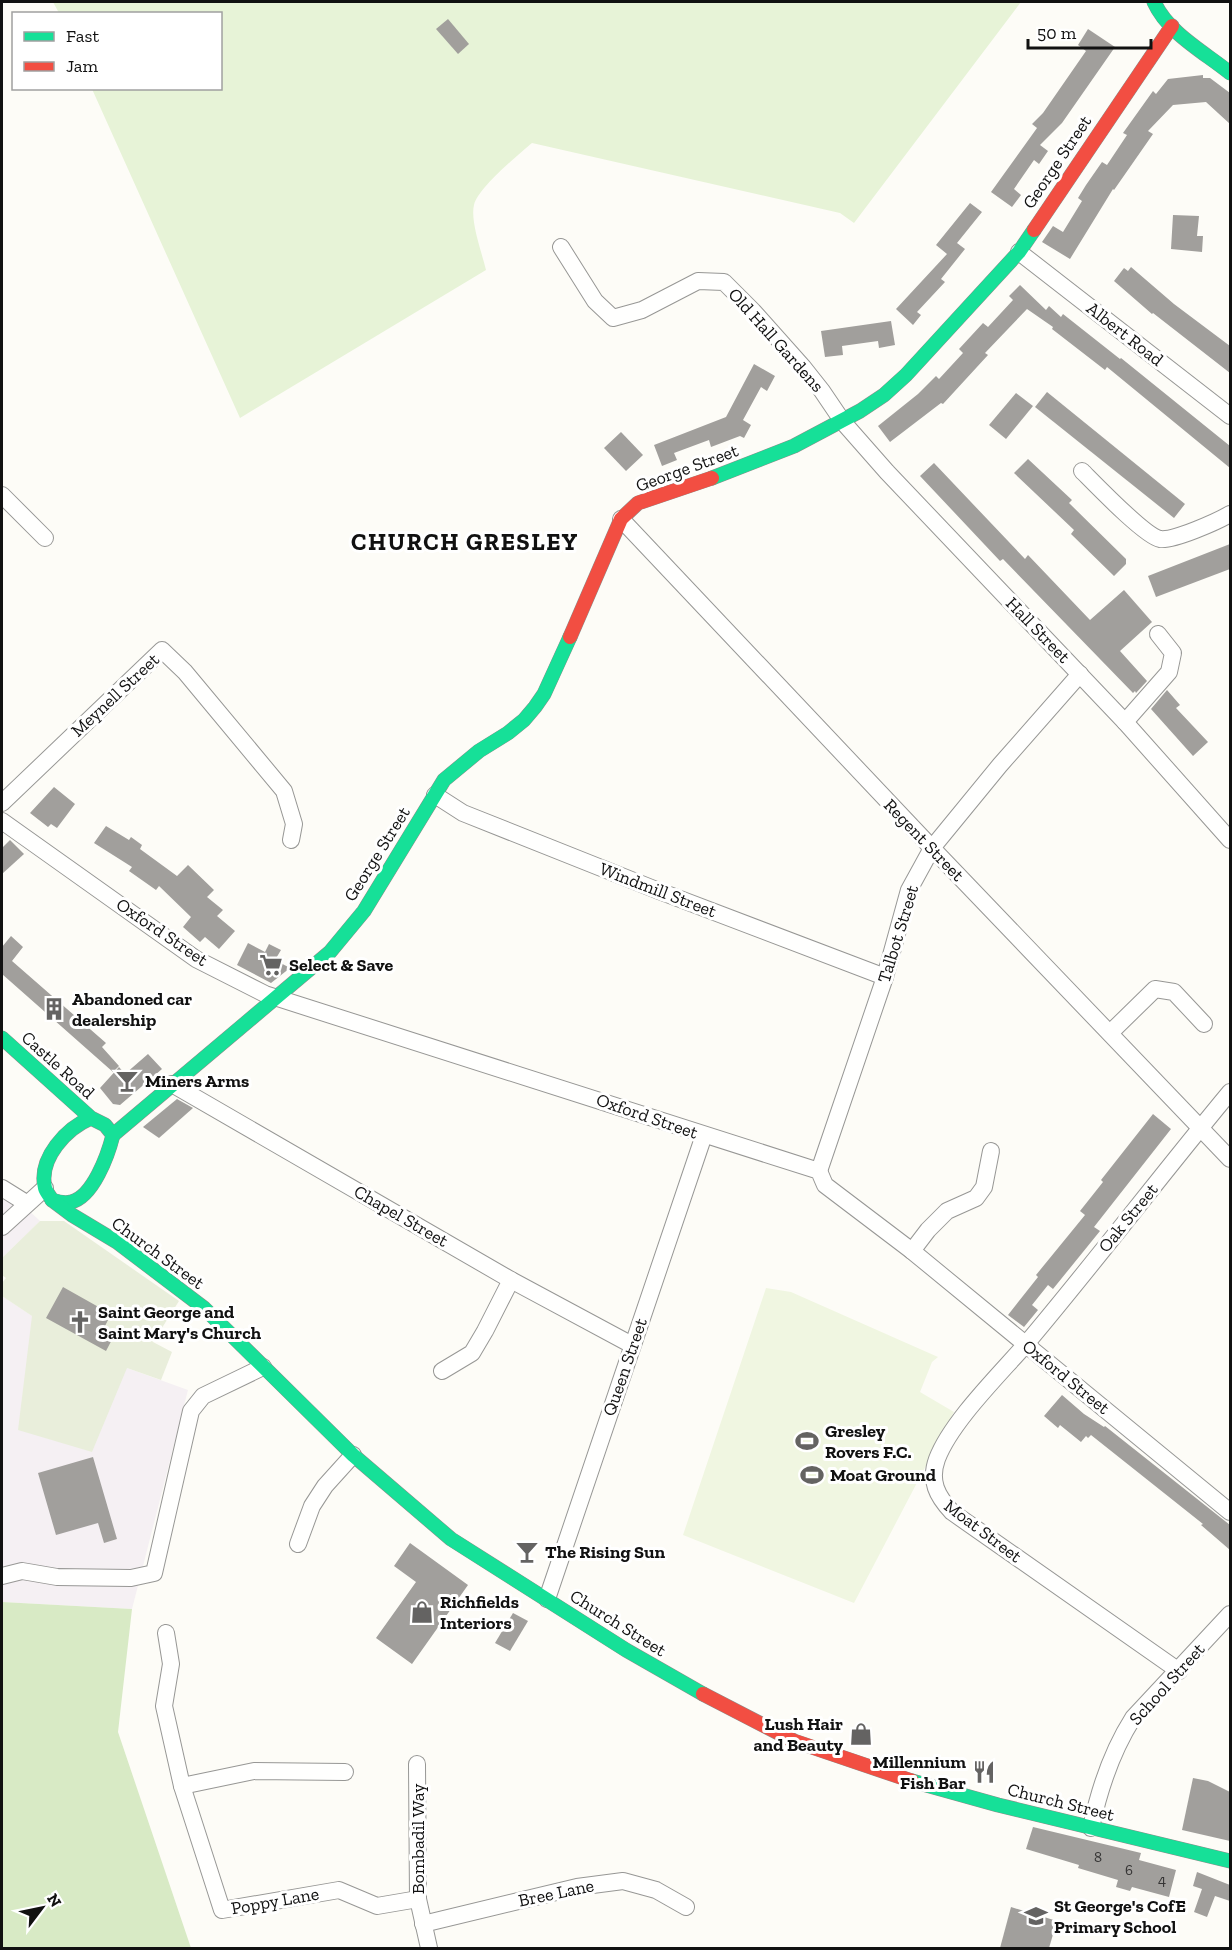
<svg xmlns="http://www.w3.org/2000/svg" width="1232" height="1950" font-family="'Zilla Slab',serif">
<rect width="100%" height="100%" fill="#fdfcf7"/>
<g fill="#f5f0f3">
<polygon points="2,1186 40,1221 2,1258"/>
<polygon points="2,1296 32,1316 127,1368 188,1390 132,1609 2,1602"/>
</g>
<path fill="#e7f3d7" d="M 53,2 L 1021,2 L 854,223 L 840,213 L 532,143 C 518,155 478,188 474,205 C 470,221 482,253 486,270 L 240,418 L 92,89 L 220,88 L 220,14 L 59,13 Z"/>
<polygon fill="#d8eac5" points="2,1602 132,1609 118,1732 191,1948 2,1948"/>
<polygon fill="#e9eedb" points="40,1221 64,1221 179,1301 153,1342 172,1352 161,1380 127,1368 92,1452 18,1430 32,1316 2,1296 2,1283 6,1278 2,1275 2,1258"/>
<polygon fill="#f0f6e1" points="766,1288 791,1292 938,1357 932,1362 920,1392 954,1412 854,1603 683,1535"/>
<g fill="#a19f9c">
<polygon points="448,19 469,44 458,54 436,29"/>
<polygon points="1088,29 1115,47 1062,123 1040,145 1048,151 1039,164 1034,160 1014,189 1021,195 1012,207 991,192 1037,128 1032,124 1043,113 1086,51 1078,45"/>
<polygon points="1203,75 1203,78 1210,78 1230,93 1230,124 1206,102 1173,105 1148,131 1153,134 1114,190 1113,189 1070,259 1042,242 1053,226 1063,232 1082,201 1078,198 1086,185 1102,162 1107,165 1127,135 1123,133 1153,91 1156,94 1168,79"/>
<polygon points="970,203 982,212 957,243 965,249 941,279 945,282 917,312 921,315 913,325 896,309 947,254 936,245"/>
<polygon points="1173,215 1199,216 1197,236 1203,236 1202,252 1171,249"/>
<polygon points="1131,267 1174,304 1230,346 1230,373 1153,313 1152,314 1114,281 1124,268 1128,271"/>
<polygon points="1020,285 1046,310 1049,306 1061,317 1063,314 1120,359 1121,358 1230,446 1230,468 1107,367 1105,370 1052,329 1053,327 1027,309 985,353 988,355 943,404 941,403 890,442 878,426 918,394 936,376 939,379 963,353 959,349 983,323 988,327 1013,300 1009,296"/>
<polygon points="891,321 895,345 879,348 878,341 842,346 843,355 825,357 821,331"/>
<polygon points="754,364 775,376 767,391 761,387 743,420 751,425 744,438 740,436 711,447 709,440 674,453 677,460 662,466 654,445 726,417"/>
<polygon points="1047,392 1185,504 1174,518 1035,407"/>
<polygon points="1016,393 1033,406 1006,439 989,425"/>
<polygon points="621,432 643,455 626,471 604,448"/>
<polygon points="1028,459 1072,500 1069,503 1126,559 1126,564 1114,576 1071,534 1074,530 1014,473"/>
<polygon points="934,463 1025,559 1028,555 1090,620 1124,590 1152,622 1120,651 1147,681 1136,693 1135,691 1133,693 1003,559 1000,561 920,476"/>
<polygon points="1230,544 1230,569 1156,597 1148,576"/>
<polygon points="1167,690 1180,705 1176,708 1208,742 1193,756 1151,709"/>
<polygon points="54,787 75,804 57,828 51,824 48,827 30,813"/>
<polygon points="106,826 129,840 131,837 142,845 140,849 177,876 188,865 214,890 207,897 223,910 217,916 235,931 219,949 205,937 200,942 183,927 191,917 159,886 156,890 129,871 132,867 94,843"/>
<polygon points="10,840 24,854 2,874 2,848"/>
<polygon points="11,936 23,947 12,961 106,1043 102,1047 119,1066 113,1072 2,974 2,947"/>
<polygon points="248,943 265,952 269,944 281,950 275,960 290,968 271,983 237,965"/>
<polygon points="148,1054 162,1069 120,1105 113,1104 100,1088 119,1067 125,1074"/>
<polygon points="177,1099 193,1108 159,1138 143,1127"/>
<polygon points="1153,1114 1171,1129 1094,1227 1100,1231 1053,1289 1048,1285 1032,1305 1038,1310 1024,1327 1008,1315 1038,1277 1036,1275 1085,1215 1080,1211 1103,1182 1101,1180"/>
<polygon points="63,1287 111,1314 105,1326 116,1332 106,1351 46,1318"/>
<polygon points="1062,1395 1084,1414 1104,1427 1105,1426 1230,1525 1230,1550 1201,1525 1203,1524 1091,1435 1088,1438 1086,1436 1081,1442 1060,1425 1058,1428 1044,1416"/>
<polygon points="93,1457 117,1539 104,1543 98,1523 56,1535 38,1473"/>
<polygon points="410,1543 468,1585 412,1664 376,1638 416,1582 394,1566"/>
<polygon points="513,1613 528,1621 510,1651 495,1643"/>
<polygon points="1193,1778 1208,1781 1230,1792 1230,1841 1182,1830"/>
<polygon points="1033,1827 1141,1853 1139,1860 1176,1870 1169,1897 1132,1887 1130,1891 1116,1887 1118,1880 1078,1868 1079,1865 1026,1849"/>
<polygon points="1197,1872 1230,1885 1230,1901 1215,1896 1207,1917 1194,1912 1202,1889 1193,1886"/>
<polygon points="1011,1907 1057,1921 1049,1948 1000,1948"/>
</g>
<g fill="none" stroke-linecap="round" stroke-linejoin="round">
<g stroke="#979795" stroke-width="18">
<g id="street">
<polyline points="561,247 595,301 613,318 642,310 698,281 724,282 753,311 803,367 822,391 843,422 887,472 1125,722 1230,840"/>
<polyline points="1019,252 1230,416"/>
<path d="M 1082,471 C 1096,485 1145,536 1160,539 C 1174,541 1218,521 1230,514"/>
<polyline points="2,495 45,538"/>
<polyline points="621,519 932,848 1230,1159"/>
<polyline points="1125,722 1169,672 1173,653 1158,634"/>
<polyline points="435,795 463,813 659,891 885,977"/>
<polyline points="2,803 162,650 185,672 284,791 294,824 291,840"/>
<polyline points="2,821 196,959 265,994 819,1171 825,1185 912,1251 1230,1512"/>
<polyline points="1110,1033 1155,989 1174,992 1204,1024"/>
<polyline points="172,1084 511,1280 632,1345"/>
<polyline points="819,1171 885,977 909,890 932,848 1000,765 1080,674"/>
<polyline points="2,1188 26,1203"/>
<polyline points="2,1227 45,1188"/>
<polyline points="912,1251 928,1230 947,1211 976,1198 984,1187 991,1151"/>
<polyline points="442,1371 472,1353 485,1331 511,1280"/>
<polyline points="298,1544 312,1506 325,1486 353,1455"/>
<polyline points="2,1576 22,1571 57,1577 131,1578 154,1573 191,1411 203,1396 263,1367"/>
<polyline points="547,1599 704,1135"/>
<polyline points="166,1633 171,1664 164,1706 182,1786 222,1910 339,1890 377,1906 418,1899"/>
<path d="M 1179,1671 L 952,1512 C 937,1496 929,1481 937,1459 C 951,1422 999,1375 1026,1344 C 1096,1261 1161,1175 1230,1092"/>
<polyline points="417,1764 418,1899 429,1948"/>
<polyline points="182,1786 254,1771 345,1772"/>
<path d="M 1091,1828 C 1099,1790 1112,1751 1133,1718 L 1230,1614"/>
<polyline points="423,1924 577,1887 623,1881 656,1890 686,1907"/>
</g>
</g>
<g stroke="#8e8d8b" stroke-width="15">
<g id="fast">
<path d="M 1154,2 C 1168,33 1204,52 1230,73"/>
<polyline points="712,478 794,446 860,411 884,395 906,375 1019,252 1034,230"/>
<path d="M 2,1038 L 91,1118 L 105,1125 L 113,1135 C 108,1155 93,1197 71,1202 C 64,1204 58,1202 52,1200 C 50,1196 46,1192 45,1188 C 38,1158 67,1128 91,1118"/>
<polyline points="113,1135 330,952 364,911 444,780 479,751 508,733 524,720 535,707 544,694 570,637"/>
<polyline points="52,1200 72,1215 117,1242 204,1308 353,1455 451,1539 626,1650 703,1694"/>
<polyline points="912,1781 998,1805 1230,1861"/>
</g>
</g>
<g stroke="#8e8d8b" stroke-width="15">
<g id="jam">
<polyline points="1034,230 1172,26"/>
<polyline points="570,637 621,519 638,503 712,478"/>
<polyline points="703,1694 794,1741 912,1781"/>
</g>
</g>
<use href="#street" stroke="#fffffe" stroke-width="16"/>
<use href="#fast" stroke="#16e098" stroke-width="14"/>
<use href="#jam" stroke="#f24e42" stroke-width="14"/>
</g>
<defs>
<g id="supermarket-bare" transform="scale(1.8)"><path d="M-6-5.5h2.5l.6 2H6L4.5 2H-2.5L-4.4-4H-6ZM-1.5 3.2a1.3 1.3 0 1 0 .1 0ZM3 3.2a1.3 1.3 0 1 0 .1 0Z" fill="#646362" stroke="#fff" stroke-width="2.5" paint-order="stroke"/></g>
<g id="building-bare" transform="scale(1.8)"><path d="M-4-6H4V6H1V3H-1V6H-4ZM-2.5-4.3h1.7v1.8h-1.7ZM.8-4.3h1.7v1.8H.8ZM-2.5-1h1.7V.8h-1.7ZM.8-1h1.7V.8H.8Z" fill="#646362" stroke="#fff" stroke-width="2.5" paint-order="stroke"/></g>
<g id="bar-bare" transform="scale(1.8)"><path d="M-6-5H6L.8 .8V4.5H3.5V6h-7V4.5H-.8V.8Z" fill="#646362" stroke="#fff" stroke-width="2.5" paint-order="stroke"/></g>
<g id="church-bare" transform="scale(1.8)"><path d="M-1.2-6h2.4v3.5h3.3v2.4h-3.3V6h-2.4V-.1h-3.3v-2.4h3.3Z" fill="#646362" stroke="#fff" stroke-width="2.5" paint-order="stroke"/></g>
<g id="stadium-bare" transform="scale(1.8)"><path d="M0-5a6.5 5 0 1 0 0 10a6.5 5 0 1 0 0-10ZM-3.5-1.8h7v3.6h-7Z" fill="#646362" stroke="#fff" stroke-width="2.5" paint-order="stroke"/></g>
<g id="shop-bare" transform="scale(1.8)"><path d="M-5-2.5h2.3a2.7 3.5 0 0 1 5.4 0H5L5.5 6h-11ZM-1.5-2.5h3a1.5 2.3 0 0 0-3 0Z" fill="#646362" stroke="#fff" stroke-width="2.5" paint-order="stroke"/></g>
<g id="restaurant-bare" transform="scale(1.8)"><path d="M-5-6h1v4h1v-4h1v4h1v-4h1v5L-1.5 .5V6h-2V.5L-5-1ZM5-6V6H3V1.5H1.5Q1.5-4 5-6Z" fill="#646362" stroke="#fff" stroke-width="2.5" paint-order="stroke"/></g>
<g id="school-bare" transform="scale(1.8)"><path d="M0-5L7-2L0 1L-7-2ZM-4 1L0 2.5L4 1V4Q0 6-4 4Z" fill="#646362" stroke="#fff" stroke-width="2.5" paint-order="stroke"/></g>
</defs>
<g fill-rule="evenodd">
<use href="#supermarket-bare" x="271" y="965"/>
<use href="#building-bare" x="54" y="1009"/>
<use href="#bar-bare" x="127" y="1081"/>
<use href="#church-bare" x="80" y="1322"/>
<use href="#stadium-bare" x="807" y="1441"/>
<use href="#stadium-bare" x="812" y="1475"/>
<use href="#bar-bare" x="527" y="1552"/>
<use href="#shop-bare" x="422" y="1612"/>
<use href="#shop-bare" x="861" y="1734"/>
<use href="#restaurant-bare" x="984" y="1772"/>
<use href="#school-bare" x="1036" y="1916"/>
</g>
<g text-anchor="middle" stroke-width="6" stroke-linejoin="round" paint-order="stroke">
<g font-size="15" fill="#353434">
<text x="1098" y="1862">8</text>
<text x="1129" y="1875">6</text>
<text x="1162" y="1885">4</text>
</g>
<g font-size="18" fill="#111" stroke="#fff">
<text transform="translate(1057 162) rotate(-56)" y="6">George Street</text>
<text transform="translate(1125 334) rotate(38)" y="6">Albert Road</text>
<text transform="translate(776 340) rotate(48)" y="6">Old Hall Gardens</text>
<text transform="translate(687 468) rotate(-20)" y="6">George Street</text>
<text transform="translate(1038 630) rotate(46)" y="6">Hall Street</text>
<text transform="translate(115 695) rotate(-43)" y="6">Meynell Street</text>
<text transform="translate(924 840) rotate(46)" y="6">Regent Street</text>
<text transform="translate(377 854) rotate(-58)" y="6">George Street</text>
<text transform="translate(658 890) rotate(21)" y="6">Windmill Street</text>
<text transform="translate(162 932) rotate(34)" y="6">Oxford Street</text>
<text transform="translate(898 934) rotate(-73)" y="6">Talbot Street</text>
<text transform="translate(58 1065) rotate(42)" y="6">Castle Road</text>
<text transform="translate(647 1116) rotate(19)" y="6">Oxford Street</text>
<text transform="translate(401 1216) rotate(30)" y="6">Chapel Street</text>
<text transform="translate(1128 1218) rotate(-51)" y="6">Oak Street</text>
<text transform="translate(158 1253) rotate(36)" y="6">Church Street</text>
<text transform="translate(625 1367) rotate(-71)" y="6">Queen Street</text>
<text transform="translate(1066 1377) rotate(39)" y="6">Oxford Street</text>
<text transform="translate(983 1531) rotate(37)" y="6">Moat Street</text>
<text transform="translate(618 1623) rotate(32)" y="6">Church Street</text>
<text transform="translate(1167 1684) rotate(-48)" y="6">School Street</text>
<text transform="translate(1061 1802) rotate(14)" y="6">Church Street</text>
<text transform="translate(418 1839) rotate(-90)" y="6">Bombadil Way</text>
<text transform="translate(556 1893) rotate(-12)" y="6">Bree Lane</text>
<text transform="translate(275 1901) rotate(-10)" y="6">Poppy Lane</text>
</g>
<g font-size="18" font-weight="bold" fill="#111" stroke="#fff" text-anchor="start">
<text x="289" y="971">Select &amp; Save</text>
<text x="72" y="1005">Abandoned car<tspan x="72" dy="21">dealership</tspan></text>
<text x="145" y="1087">Miners Arms</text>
<text x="98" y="1318">Saint George and<tspan x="98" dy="21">Saint Mary's Church</tspan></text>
<text x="825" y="1437">Gresley<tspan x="825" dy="21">Rovers F.C.</tspan></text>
<text x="830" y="1481">Moat Ground</text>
<text x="545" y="1558">The Rising Sun</text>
<text x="440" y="1608">Richfields<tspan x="440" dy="21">Interiors</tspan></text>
<text x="843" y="1730" text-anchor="end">Lush Hair<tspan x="843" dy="21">and Beauty</tspan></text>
<text x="966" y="1768" text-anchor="end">Millennium<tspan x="966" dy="21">Fish Bar</tspan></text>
<text x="1054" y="1912">St George's CofE<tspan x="1054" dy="21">Primary School</tspan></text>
</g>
<g font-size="24" font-weight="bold" letter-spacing="1.5" fill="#111" stroke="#fff">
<text x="465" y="550">CHURCH GRESLEY</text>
</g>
</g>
<rect width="1232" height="1950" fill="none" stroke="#111111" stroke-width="6"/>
<rect x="12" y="12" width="210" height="78" fill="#ffffff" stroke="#a0a0a0" stroke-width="1.5"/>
<rect x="24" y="32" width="30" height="9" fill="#16e098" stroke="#a0a0a0" stroke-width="1.5"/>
<text x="66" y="42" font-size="18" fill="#111111">Fast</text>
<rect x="24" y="62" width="30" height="9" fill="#f24e42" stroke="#a0a0a0" stroke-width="1.5"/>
<text x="66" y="72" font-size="18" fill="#111111">Jam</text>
<g transform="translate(42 1908) rotate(58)" stroke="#ffffff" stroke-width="4.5" paint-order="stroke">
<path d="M0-4.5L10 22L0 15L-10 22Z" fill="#111111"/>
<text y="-9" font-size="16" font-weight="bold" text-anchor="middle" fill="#111111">N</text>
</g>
<path d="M1028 39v9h123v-9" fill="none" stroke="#111111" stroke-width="3"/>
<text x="1037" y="39" font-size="18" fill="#111111" stroke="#ffffff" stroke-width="4.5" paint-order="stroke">50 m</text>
</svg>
